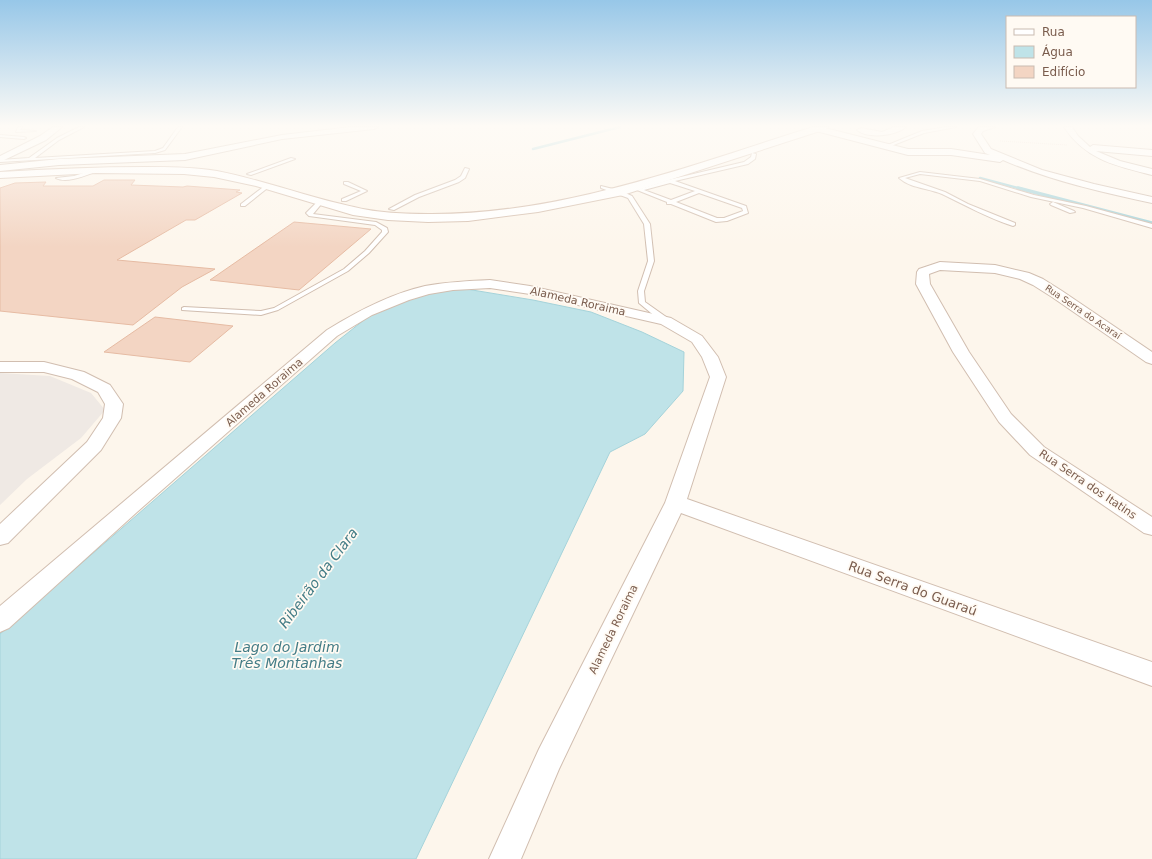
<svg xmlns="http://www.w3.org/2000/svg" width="1152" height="859" font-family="'DejaVu Sans',sans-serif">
<rect width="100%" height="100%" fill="#fdf6ec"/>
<polygon fill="#efe9e4" points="0,373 50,376 91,393 105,410 81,438 27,479 0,505"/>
<polygon fill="#bfe3e8" stroke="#a5d3da" points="454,287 533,300 591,312 642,332 684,352 683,391 645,434 610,452 416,859 0,859 0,634 335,343 374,312 415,294"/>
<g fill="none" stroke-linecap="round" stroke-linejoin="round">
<g stroke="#a5d3da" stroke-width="2.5">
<polyline points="533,149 620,127"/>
<polyline points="980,178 1022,189"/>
</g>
<polyline stroke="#a5d3da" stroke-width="3.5" points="1018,188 1152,223"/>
</g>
<g fill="#f3d5c3" stroke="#e6bba3">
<polygon points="104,180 135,180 131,185 183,187 187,186 240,190 236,192 242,193 195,220 186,220 117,260 215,269 182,287 133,325 0,311 0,188 15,183 46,182 43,186 93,186"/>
<polygon points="294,222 371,229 299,290 210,280"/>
<polygon points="155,317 233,326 190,362 104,352"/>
</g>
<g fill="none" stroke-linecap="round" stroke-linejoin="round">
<g stroke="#d1beb0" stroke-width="2">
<g id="service">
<polygon points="18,127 22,127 20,130 36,131 16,132"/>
<polygon points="79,127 84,127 59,140 35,158 155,151 163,148 178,127 182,127 165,150 155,153 0,162 0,160 29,158 57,138"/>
<polygon points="946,127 956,127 924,133 886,148 883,147 922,131"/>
<polygon points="0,135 24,137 26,138 24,139 0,137"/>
<path d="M 752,153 L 756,154 L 755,159 L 748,164 L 675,181 L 746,206 L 748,213 L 727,221 L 716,222 L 671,204 L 667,204 L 667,202 L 637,190 L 668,180 L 744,162 L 751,157 ZM 670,183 L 695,191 L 671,200 L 644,190 ZM 699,193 L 742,208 L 743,211 L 724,218 L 717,218 L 676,202 Z"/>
<polygon points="291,158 295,159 251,175 247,174"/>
<polygon points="465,168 469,169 465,178 459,182 419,197 394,210 389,209 415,195 455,180 461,176"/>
<path d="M 96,169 L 98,171 C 86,175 67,184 56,178 L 74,176 Z"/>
<path d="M 920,172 L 980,179 L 1034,195 L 1086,206 L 1152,224 L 1152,228 L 1083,208 L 1031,197 L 980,181 L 920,174 L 905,178 L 945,192 L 968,204 L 1015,223 L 1015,225 L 1013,226 C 988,218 965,205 942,194 C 928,188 910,188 899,178 Z"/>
<polygon points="344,182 348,182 367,191 346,201 342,201 342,199 361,191 344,184"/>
<polygon points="266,185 270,186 245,206 241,206 241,204"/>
<polygon points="601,186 621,191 632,196 650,224 654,261 644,291 645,302 669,319 669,323 663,323 639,303 638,291 648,261 644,224 628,198 601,188"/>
<polygon points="318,201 323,202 313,214 376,222 387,228 388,232 369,253 348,271 278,310 261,315 182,310 182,308 184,307 261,311 274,308 344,269 365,251 382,232 382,230 375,225 309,216 306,213"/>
<polygon points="1053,202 1074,211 1075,212 1070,213 1051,205 1050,204"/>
</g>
</g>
<g stroke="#d1beb0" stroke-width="2">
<g id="minor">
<polygon points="53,127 62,127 46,140 0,162 0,156 40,136"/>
<polygon points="351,127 378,127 374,129 282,139 185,160 59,165 0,171 0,165 59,159 185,154 282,135"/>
<path d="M 816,127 L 821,127 L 908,149 L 951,149 L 990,155 L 985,153 L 973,134 L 979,127 L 995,127 L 983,131 L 981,134 L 991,149 L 1042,170 L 1094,184 L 1152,197 L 1152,203 C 1101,192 1052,181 1003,160 L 1000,162 L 951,155 L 908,155 L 816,131 Z"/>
<path d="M 894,127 L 906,127 C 895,136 868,139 857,130 L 861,128 L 882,132 Z"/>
<path d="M 1064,127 L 1072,127 L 1078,136 L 1090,147 L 1093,145 L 1152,150 L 1152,156 L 1096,151 L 1120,161 L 1152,169 L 1152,175 C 1116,166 1086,160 1064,127 Z"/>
<polygon points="940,262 995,265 1029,273 1043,279 1062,291 1152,352 1152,364 1146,362 1052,297 1033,285 1020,279 995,273 940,270 929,274 930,284 969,352 1011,414 1044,447 1152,517 1152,535 1144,533 1030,455 999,422 953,352 916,284 917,272 919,269"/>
<path d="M 490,280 L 530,286 L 671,318 L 702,336 L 718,357 L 726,377 L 687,499 L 1152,662 L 1152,686 L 681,513 L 559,769 L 521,859 L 489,859 L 539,749 L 665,503 L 710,377 L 702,357 L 692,342 L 661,324 L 530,294 L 490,288 L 453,290 L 429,294 L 409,300 L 372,315 L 337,336 L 137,512 L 9,628 L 0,632 L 0,606 L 327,330 C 358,311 390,294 425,286 C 447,282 468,281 490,280 Z"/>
<polygon points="0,362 44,362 84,372 110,385 123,404 121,418 101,450 8,543 0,545 0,524 87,442 103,418 105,404 98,392 72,379 44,372 0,372"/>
</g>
</g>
<g stroke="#d6c0b0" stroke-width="2">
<path id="secondary" d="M 813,127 L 828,127 L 826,129 L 623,195 L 538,212 L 468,221 L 428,222 L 388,220 L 353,215 L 256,186 L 214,177 L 184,174 L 96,173 L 0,178 L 0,172 C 49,169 97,167 146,167 C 169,167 193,167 217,171 C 263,180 307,197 354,207 C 378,213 404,214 428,214 C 561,215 688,166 813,127 Z"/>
</g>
<polyline stroke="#d9b8a5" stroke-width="1" stroke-dasharray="0.5 1.5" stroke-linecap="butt" points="1000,141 1067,145"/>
<use href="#service" fill="#fff" fill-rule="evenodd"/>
<use href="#minor" fill="#fff" fill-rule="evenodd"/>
<use href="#secondary" fill="#fff" fill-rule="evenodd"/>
</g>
<linearGradient id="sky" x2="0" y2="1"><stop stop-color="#97c7e8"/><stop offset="0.51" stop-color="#fefbf6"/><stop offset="1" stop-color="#fefbf6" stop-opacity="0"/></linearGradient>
<rect width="1152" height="247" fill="url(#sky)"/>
<g text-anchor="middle" stroke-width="3.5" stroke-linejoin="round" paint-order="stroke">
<g font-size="9" fill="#7a5c4d" stroke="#fffaf3">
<text transform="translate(1083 312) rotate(34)" y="3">Rua Serra do Acaraí</text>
</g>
<g font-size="11" fill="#7a5c4d" stroke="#fffaf3">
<text transform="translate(578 301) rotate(13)" y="4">Alameda Roraima</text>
<text transform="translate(264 392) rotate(-41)" y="4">Alameda Roraima</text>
<text transform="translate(1088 484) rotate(34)" y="4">Rua Serra dos Itatins</text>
<text transform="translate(613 629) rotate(-64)" y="4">Alameda Roraima</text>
</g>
<g font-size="13" fill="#7a5c4d" stroke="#fffaf3">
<text transform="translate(913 588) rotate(20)" y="5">Rua Serra do Guaraú</text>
</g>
<g font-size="14" font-style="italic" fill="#437c86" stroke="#fffaf3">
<text transform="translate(318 578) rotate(-53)" y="5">Ribeirão da Clara</text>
<text x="287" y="652">Lago do Jardim<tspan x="287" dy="16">Três Montanhas</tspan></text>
</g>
</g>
<rect x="1006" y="16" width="130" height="72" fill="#fffaf3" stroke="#cabbb1"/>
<rect x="1014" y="29" width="20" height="6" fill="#ffffff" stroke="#cabbb1"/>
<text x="1042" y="36" font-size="12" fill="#7a5c4d">Rua</text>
<rect x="1014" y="46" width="20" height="12" fill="#bfe3e8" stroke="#cabbb1"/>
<text x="1042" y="56" font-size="12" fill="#7a5c4d">Água</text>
<rect x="1014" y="66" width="20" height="12" fill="#f3d5c3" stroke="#cabbb1"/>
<text x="1042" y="76" font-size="12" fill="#7a5c4d">Edifício</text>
</svg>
